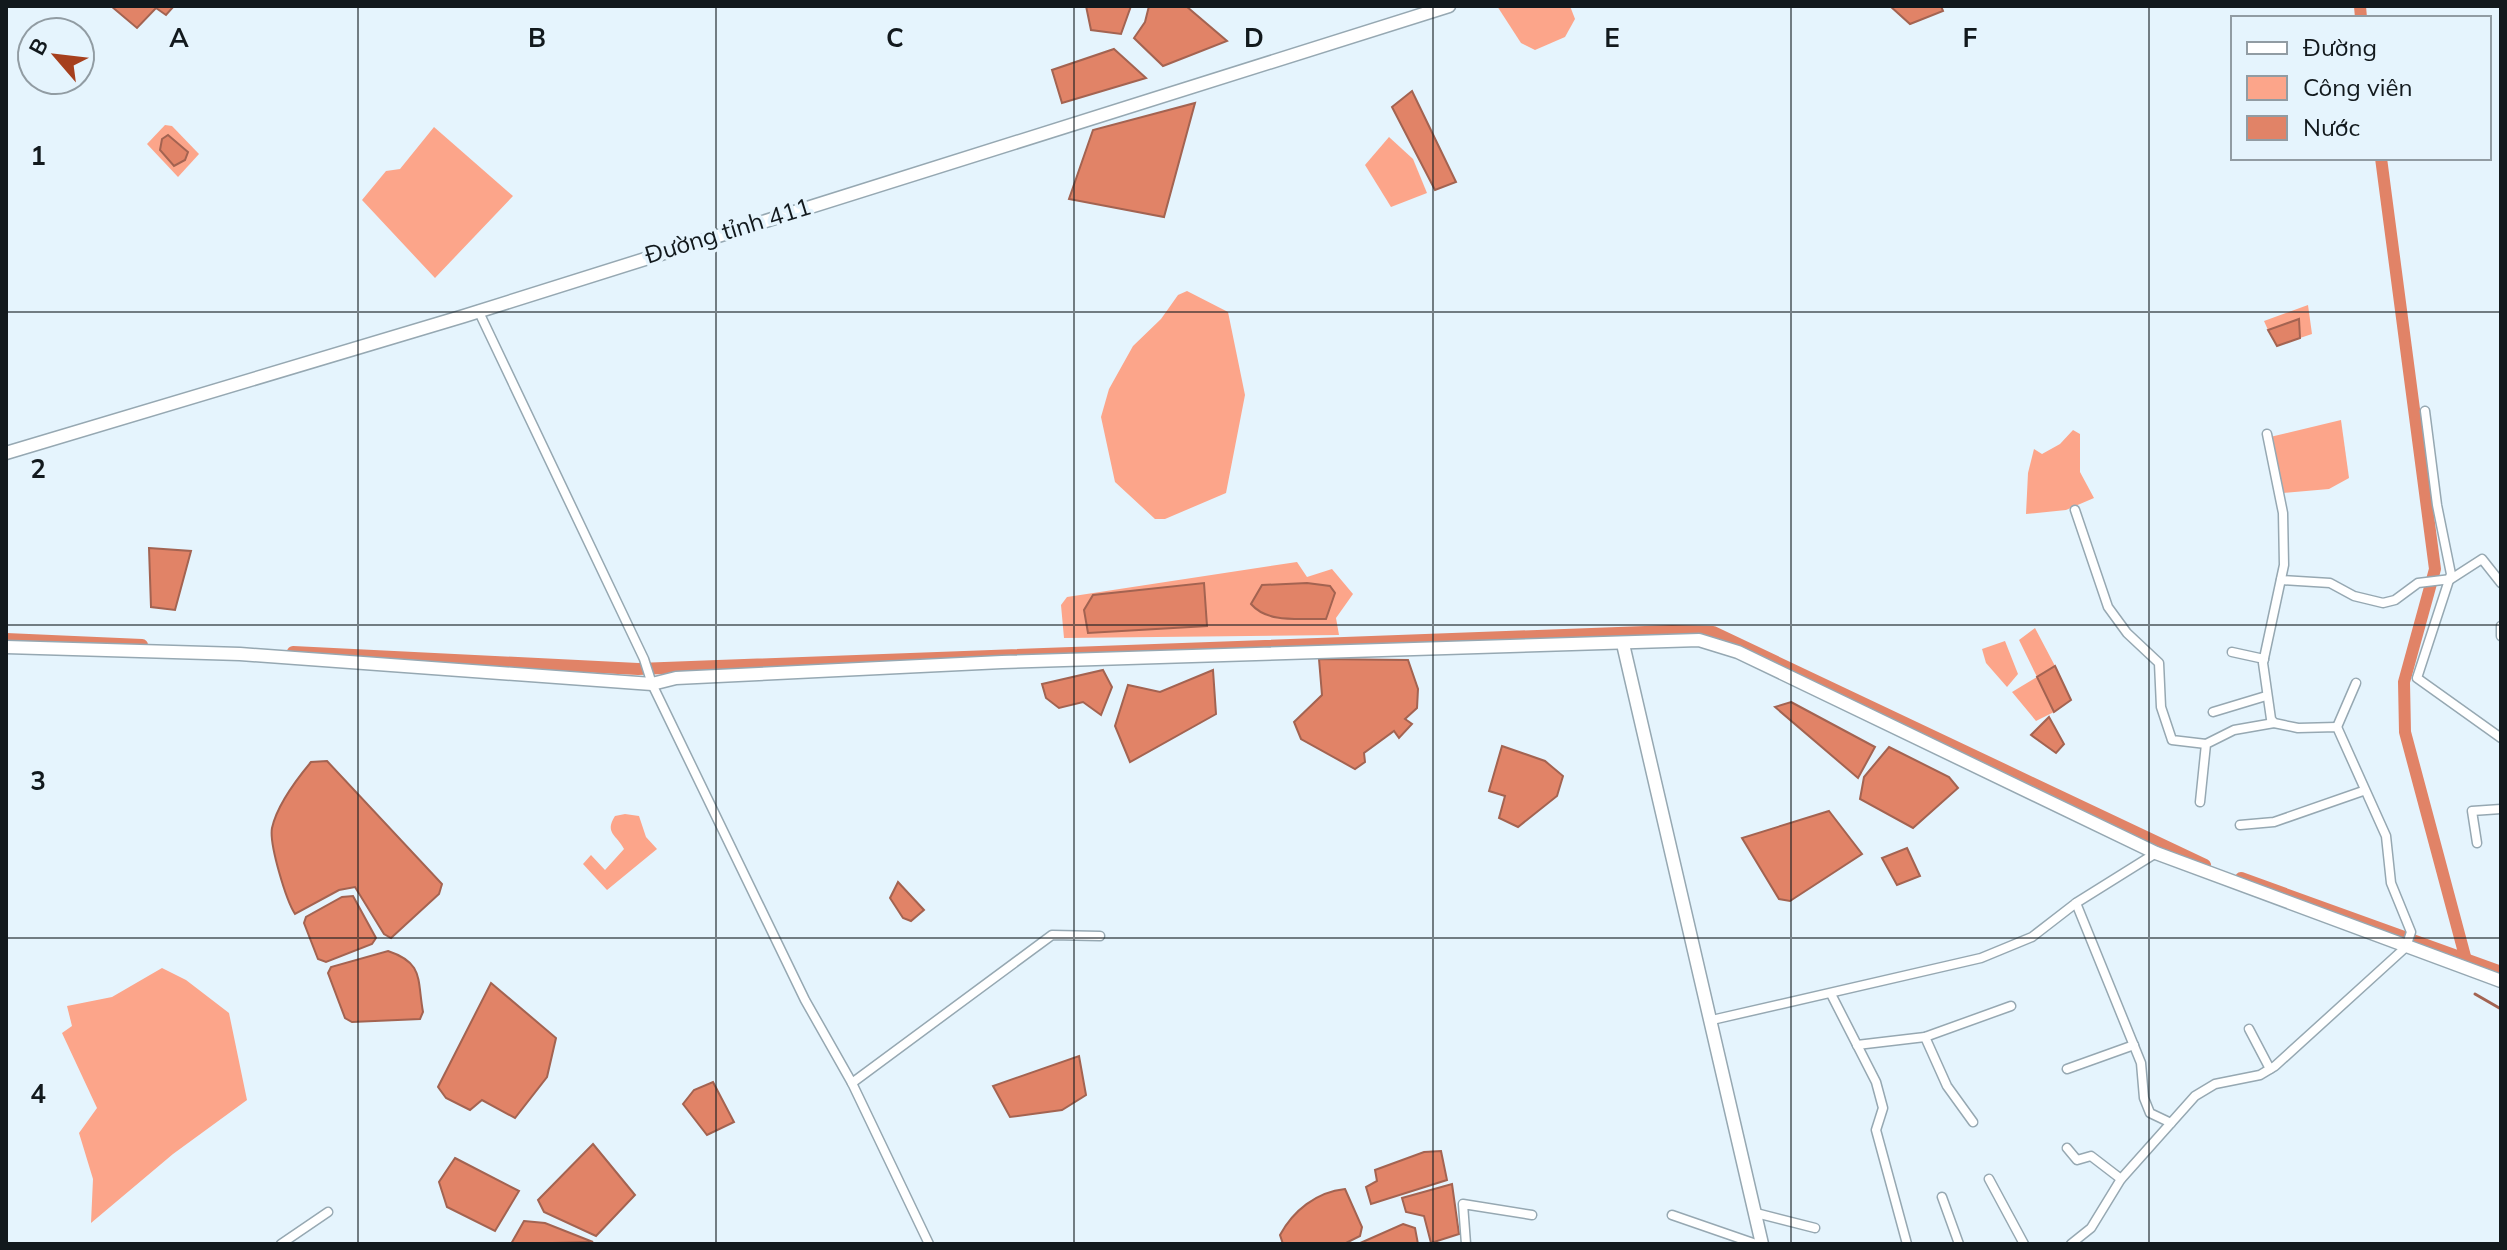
<svg xmlns="http://www.w3.org/2000/svg" width="2507" height="1250" font-family="Mulish,sans-serif">
<rect width="100%" height="100%" fill="#e5f4fd"/>
<g fill="#fca58a">
<polygon points="1497,6 1570,6 1575,19 1565,37 1535,50 1521,43"/>
<polygon points="165,125 172,126 199,154 178,177 147,144"/>
<polygon points="434,127 513,196 435,278 362,200 386,171 400,169"/>
<polygon points="1389,137 1413,159 1427,193 1391,207 1365,165"/>
<polygon points="1187,291 1228,312 1245,395 1226,493 1165,519 1155,519 1115,482 1101,417 1109,389 1133,346 1161,319 1178,295"/>
<polygon points="2308,305 2312,334 2300,338 2298,320 2268,330 2264,321"/>
<polygon points="2341,420 2349,478 2329,489 2283,493 2270,437"/>
<polygon points="2073,430 2080,434 2080,472 2094,498 2066,510 2026,514 2028,473 2034,449 2042,454 2060,444"/>
<polygon points="1297,562 1307,577 1332,569 1353,594 1336,618 1339,635 1064,638 1061,605 1067,597"/>
<polygon points="2035,628 2055,666 2038,677 2054,712 2036,721 2012,692 2037,677 2019,640"/>
<polygon points="2005,641 2018,674 2007,687 1986,663 1982,649"/>
<path d="M 625,814 L 639,816 L 646,837 L 657,849 L 607,890 L 583,864 L 591,855 L 605,870 L 624,849 C 617,835 604,833 615,816 Z"/>
<polygon points="162,968 186,980 229,1013 247,1100 173,1154 91,1223 93,1179 79,1133 97,1108 62,1033 72,1026 67,1006 112,997"/>
</g>
<g fill="#e18367" stroke="#a36351" stroke-width="2">
<polygon points="111,6 174,6 166,15 156,8 137,28"/>
<polygon points="1086,6 1131,6 1121,34 1091,30"/>
<polygon points="1149,6 1186,6 1227,41 1163,66 1134,38 1145,22"/>
<polygon points="1890,6 1941,6 1943,11 1910,24"/>
<polygon points="1114,49 1146,78 1062,103 1052,70"/>
<polygon points="1412,91 1456,182 1435,190 1392,107"/>
<polygon points="1195,103 1164,217 1069,199 1093,130"/>
<polygon points="168,135 188,152 185,160 174,166 160,150 162,139"/>
<polygon points="2299,319 2300,338 2277,346 2268,330"/>
<polygon points="149,548 191,551 175,610 151,607"/>
<polygon points="1204,583 1207,626 1088,633 1084,610 1093,595"/>
<path d="M 1307,583 L 1330,586 L 1335,593 L 1326,619 C 1301,618 1268,624 1251,604 L 1262,585 Z"/>
<polygon points="1319,659 1408,660 1418,689 1417,708 1405,719 1412,724 1399,738 1394,731 1364,753 1365,762 1355,769 1301,739 1294,722 1322,695"/>
<polygon points="2055,666 2071,700 2054,712 2037,677"/>
<polygon points="1103,670 1112,687 1101,715 1083,702 1059,708 1046,698 1042,684"/>
<polygon points="1213,670 1216,714 1130,762 1115,726 1128,685 1160,692"/>
<polygon points="1791,702 1875,747 1858,778 1775,707"/>
<polygon points="2049,717 2064,744 2056,753 2031,735"/>
<polygon points="1502,746 1545,761 1563,776 1557,796 1518,827 1499,818 1505,796 1489,791"/>
<polygon points="1889,747 1949,777 1958,788 1913,828 1860,799 1864,777"/>
<path d="M 327,761 L 442,884 L 439,894 L 391,938 L 384,934 L 355,887 L 339,890 L 295,914 C 286,900 269,844 272,828 C 277,805 296,780 311,762 Z"/>
<polygon points="1829,811 1862,854 1790,901 1779,899 1742,838"/>
<polygon points="1907,848 1920,876 1897,885 1882,858"/>
<polygon points="898,882 924,910 911,921 903,918 890,898"/>
<polygon points="353,896 376,938 372,944 326,962 318,959 304,923 306,917 342,897"/>
<path d="M 388,951 C 424,963 417,979 423,1012 L 420,1019 L 352,1022 L 345,1018 L 328,973 L 331,967 Z"/>
<polygon points="491,983 556,1038 547,1077 515,1118 482,1100 470,1110 446,1098 438,1087"/>
<polygon points="1079,1056 1086,1095 1062,1110 1010,1117 993,1086"/>
<polygon points="713,1082 734,1122 707,1135 683,1104 694,1090"/>
<polygon points="593,1144 635,1195 596,1236 544,1212 538,1200"/>
<polygon points="1441,1151 1447,1180 1371,1204 1366,1187 1377,1181 1375,1170 1424,1152"/>
<polygon points="455,1158 519,1191 495,1231 447,1207 439,1182"/>
<polygon points="1452,1184 1459,1234 1431,1243 1424,1216 1406,1212 1402,1198"/>
<path d="M 1345,1189 L 1362,1227 L 1360,1236 L 1344,1244 L 1283,1244 L 1280,1235 C 1293,1211 1316,1192 1345,1189 Z"/>
<polygon points="524,1221 545,1223 593,1242 511,1244"/>
<polygon points="1403,1224 1415,1228 1418,1244 1358,1244"/>
</g>
<g fill="none" stroke-linecap="round" stroke-linejoin="round">
<polyline stroke="#a36351" stroke-width="3" points="2475,994 2501,1009"/>
<g stroke="#e18367" stroke-width="12">
<polyline points="2360,6 2361,18"/>
<polyline points="2381,158 2435,569 2404,682 2405,732 2466,960"/>
<polyline points="6,639 142,645"/>
<polyline points="293,652 638,669 1672,631 1713,632 2205,865"/>
<polyline points="2241,878 2501,972"/>
</g>
<g stroke="#96a8b2" stroke-width="11">
<g id="street">
<polyline points="478,310 644,659 652,684 805,1000 852,1083 929,1244"/>
<polyline points="2425,411 2437,505 2451,574 2417,678 2501,738"/>
<polyline points="2075,510 2108,607 2127,633 2159,663 2161,707 2172,740 2206,744"/>
<polyline points="2281,580 2330,583 2354,596 2383,603 2395,600 2418,583 2451,579 2482,559 2501,583"/>
<polyline points="2501,626 2501,636"/>
<polyline points="2232,652 2264,659"/>
<polyline points="2213,712 2266,696"/>
<polyline points="2337,727 2356,683"/>
<polyline points="2200,802 2206,744 2234,730 2274,723"/>
<polyline points="2240,825 2274,822 2363,791"/>
<polyline points="2477,843 2472,811 2501,809"/>
<polyline points="2076,903 2141,1063 2144,1098 2150,1113 2171,1123"/>
<polyline points="1831,994 1876,1082 1883,1108 1876,1130 1907,1244"/>
<polyline points="1712,1020 1981,958 2032,937 2076,903 2156,853"/>
<polyline points="2249,1029 2270,1069"/>
<polyline points="1925,1037 1947,1086 1973,1122"/>
<polyline points="1857,1045 1925,1037 2011,1006"/>
<polyline points="2067,1069 2134,1045"/>
<polyline points="852,1083 1052,935 1100,936"/>
<polyline points="2067,1148 2077,1160 2091,1156 2121,1179"/>
<polyline points="1989,1179 2024,1244"/>
<polyline points="1942,1197 1959,1244"/>
<polyline points="1756,1213 1815,1228"/>
<polyline points="1672,1215 1756,1244"/>
<polyline points="281,1244 328,1212"/>
<polyline points="1466,1244 1463,1204 1532,1215"/>
<polyline points="2071,1244 2091,1228 2121,1179 2195,1096 2215,1084 2260,1075 2275,1066 2406,947 2411,932 2391,883 2386,836 2337,727 2298,728 2274,723 2271,719 2263,663 2284,565 2283,513 2267,434"/>
</g>
</g>
<g stroke="#96a8b2" stroke-width="15">
<g id="secondary">
<polyline points="6,453 464,316 1449,6"/>
<polyline points="1623,644 1762,1244"/>
<polyline points="6,647 240,654 652,684 676,678 1002,662 1699,640 1738,652 2156,853 2501,981"/>
</g>
</g>
<use href="#street" stroke="#fff" stroke-width="8"/>
<use href="#secondary" stroke="#fff" stroke-width="12"/>
</g>
<path fill="none" stroke="#12191d" stroke-width="2" stroke-opacity="0.55" d="M 358,6 L 358,1244M 716,6 L 716,1244M 1074,6 L 1074,1244M 1433,6 L 1433,1244M 1791,6 L 1791,1244M 2149,6 L 2149,1244M 6,312 L 2501,312M 6,625 L 2501,625M 6,938 L 2501,938"/>
<g text-anchor="middle" stroke-width="7" stroke-linejoin="round" paint-order="stroke">
<g font-size="24" fill="#12191d" stroke="#e5f4fd">
<text transform="translate(728 231) rotate(-17)" y="8">Đường tỉnh 411</text>
</g>
</g>
<g font-size="26" text-anchor="middle" font-weight="bold" fill="#12191d" stroke="#e5f4fd" stroke-width="7" stroke-linejoin="round" paint-order="stroke">
<text x="179" y="47">A</text>
<text x="537" y="47">B</text>
<text x="895" y="47">C</text>
<text x="1254" y="47">D</text>
<text x="1612" y="47">E</text>
<text x="1970" y="47">F</text>
<text x="38" y="165">1</text>
<text x="38" y="478">2</text>
<text x="38" y="790">3</text>
<text x="38" y="1103">4</text>
</g>
<rect width="2507" height="1250" fill="none" stroke="#12191d" stroke-width="16"/>
<rect x="2231" y="16" width="260" height="144" fill="#e5f4fd" stroke="#919ca3" stroke-width="2"/>
<rect x="2247" y="42" width="40" height="12" fill="#ffffff" stroke="#919ca3" stroke-width="2"/>
<text x="2303" y="56" font-size="24" fill="#12191d">Đường</text>
<rect x="2247" y="76" width="40" height="24" fill="#fca58a" stroke="#919ca3" stroke-width="2"/>
<text x="2303" y="96" font-size="24" fill="#12191d">Công viên</text>
<rect x="2247" y="116" width="40" height="24" fill="#e18367" stroke="#919ca3" stroke-width="2"/>
<text x="2303" y="136" font-size="24" fill="#12191d">Nước</text>
<g transform="translate(56 56) rotate(298)"><circle r="38" fill="#e5f4fd" stroke="#919ca3" stroke-width="2"/>
<path d="M0-6L14 30L0 20L-14 30Z" fill="#a63f1d"/>
<text y="-12" font-size="22" font-weight="bold" text-anchor="middle" fill="#12191d">B</text>
</g>
</svg>
